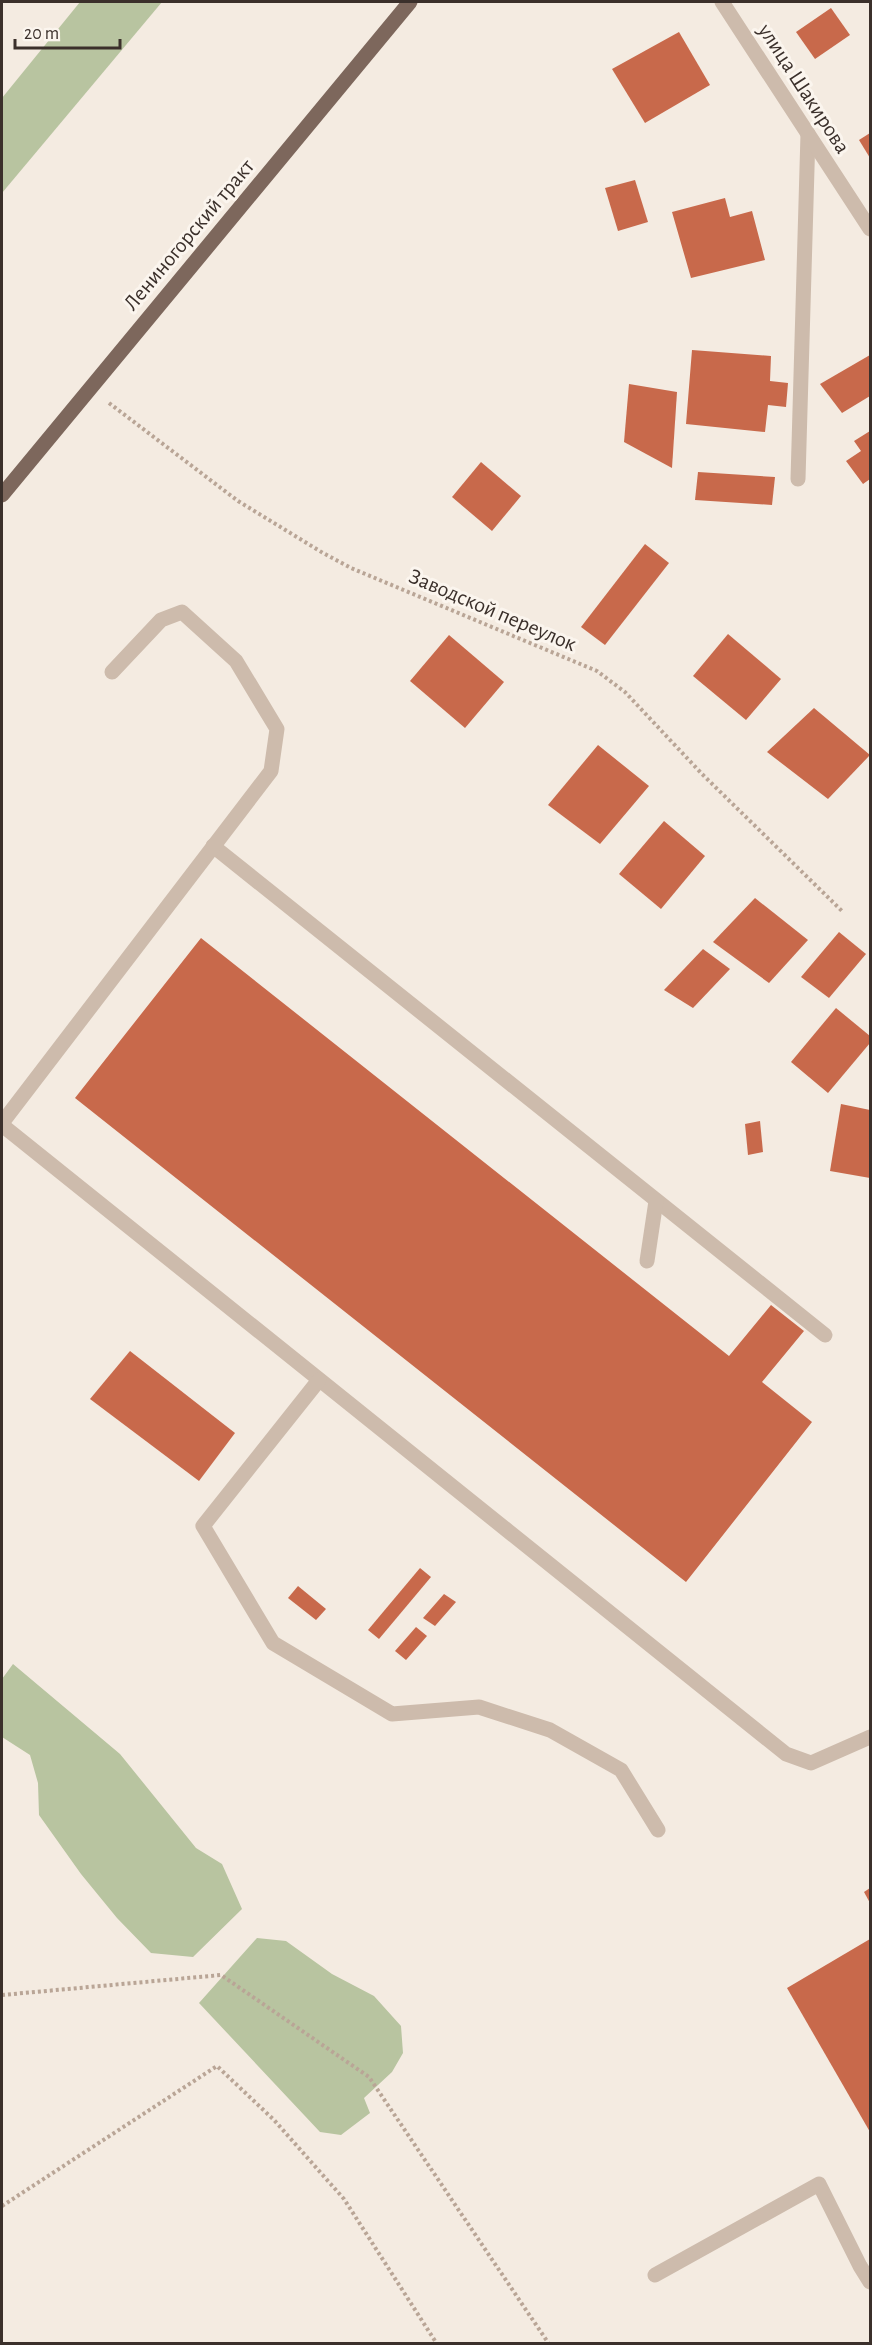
<svg xmlns="http://www.w3.org/2000/svg" width="872" height="2345" font-family="'Alegreya Sans',sans-serif">
<rect width="100%" height="100%" fill="#f4ebe1"/>
<g fill="#b8c4a0">
<polygon points="80,2 162,2 2,193 2,98"/>
<polygon points="13,1664 120,1754 196,1848 222,1864 242,1909 193,1957 151,1953 117,1918 81,1874 39,1815 38,1783 30,1755 2,1737 2,1679"/>
<polygon points="257,1938 286,1941 332,1974 374,1996 401,2026 403,2053 392,2072 364,2098 370,2113 341,2135 320,2132 199,2003"/>
</g>
<g fill="#c8694b">
<polygon points="831,8 850,35 815,59 796,32"/>
<polygon points="679,32 710,85 645,123 612,69"/>
<polygon points="870,133 870,158 859,140"/>
<polygon points="635,180 648,222 618,231 605,188"/>
<polygon points="725,198 730,217 752,211 765,260 691,278 672,212"/>
<polygon points="692,350 771,356 770,381 788,383 786,407 768,405 765,432 686,424"/>
<polygon points="870,355 870,396 842,413 820,384"/>
<polygon points="629,384 677,392 672,468 624,442"/>
<polygon points="870,431 870,479 863,484 846,461 861,451 854,441"/>
<polygon points="481,462 521,496 492,531 452,497"/>
<polygon points="698,472 775,477 772,505 695,500"/>
<polygon points="645,544 669,563 605,645 581,627"/>
<polygon points="728,634 781,679 746,720 693,676"/>
<polygon points="449,635 504,682 465,728 410,681"/>
<polygon points="814,708 870,755 828,799 767,752"/>
<polygon points="598,745 649,786 600,844 548,805"/>
<polygon points="664,821 705,856 661,909 619,874"/>
<polygon points="755,898 808,940 769,983 713,942"/>
<polygon points="839,932 866,954 829,998 801,977"/>
<polygon points="201,938 729,1356 771,1305 804,1331 762,1382 812,1422 686,1582 75,1098"/>
<polygon points="703,949 730,969 693,1008 664,990"/>
<polygon points="836,1008 870,1036 870,1043 828,1093 791,1062"/>
<polygon points="841,1104 870,1110 870,1178 830,1171"/>
<polygon points="760,1121 763,1152 748,1155 745,1124"/>
<polygon points="130,1351 235,1433 199,1481 90,1399"/>
<polygon points="420,1568 431,1577 379,1639 368,1630"/>
<polygon points="298,1586 326,1609 316,1620 288,1598"/>
<polygon points="444,1594 456,1602 435,1626 423,1618"/>
<polygon points="416,1627 427,1636 406,1660 395,1651"/>
<polygon points="870,1888 870,1903 864,1892"/>
<polygon points="870,1939 870,2132 787,1988"/>
</g>
<g fill="none" stroke-linecap="round" stroke-linejoin="round">
<g stroke="#b9a596" stroke-width="4" stroke-dasharray="3 3" stroke-linecap="butt">
<polyline points="109,403 238,501 323,553 351,568 597,671 625,692 702,774 843,912"/>
<polyline points="2,1995 221,1975 369,2077 549,2344"/>
<polyline points="2,2206 217,2066 274,2120 344,2199 437,2344"/>
</g>
<g stroke="#cdbbac" stroke-width="15">
<polyline points="798,479 808,134"/>
<polyline points="213,846 825,1335"/>
<polyline points="2,1123 271,771 277,729 236,661 182,612 161,620 112,672"/>
<polyline points="2,1125 786,1754 811,1763 870,1737"/>
<polyline points="647,1261 656,1201"/>
<polyline points="319,1380 203,1526 273,1643 392,1714 479,1707 550,1730 621,1770 658,1830"/>
<polyline points="655,2275 819,2184 860,2266 870,2282"/>
</g>
<polyline stroke="#cdbbac" stroke-width="15" points="722,2 870,229"/>
<polyline stroke="#7d675c" stroke-width="15" points="2,495 410,2"/>
</g>
<g text-anchor="middle" stroke-width="6" stroke-linejoin="round" paint-order="stroke">
<g font-size="22" fill="#3b302b" stroke="#fbf5ee">
<text transform="translate(805 88) rotate(57)" y="8">улица Шакирова</text>
<text transform="translate(188 234) rotate(-50)" y="8">Лениногорский тракт</text>
<text transform="translate(493 609) rotate(23)" y="8">Заводской переулок</text>
</g>
</g>
<rect width="872" height="2345" fill="none" stroke="#3b302b" stroke-width="6"/>
<path d="M15 39v9h105v-9" fill="none" stroke="#3b302b" stroke-width="3"/>
<text x="24" y="39" font-size="18" fill="#3b302b" stroke="#fbf5ee" stroke-width="4.5" paint-order="stroke">20 m</text>
</svg>
